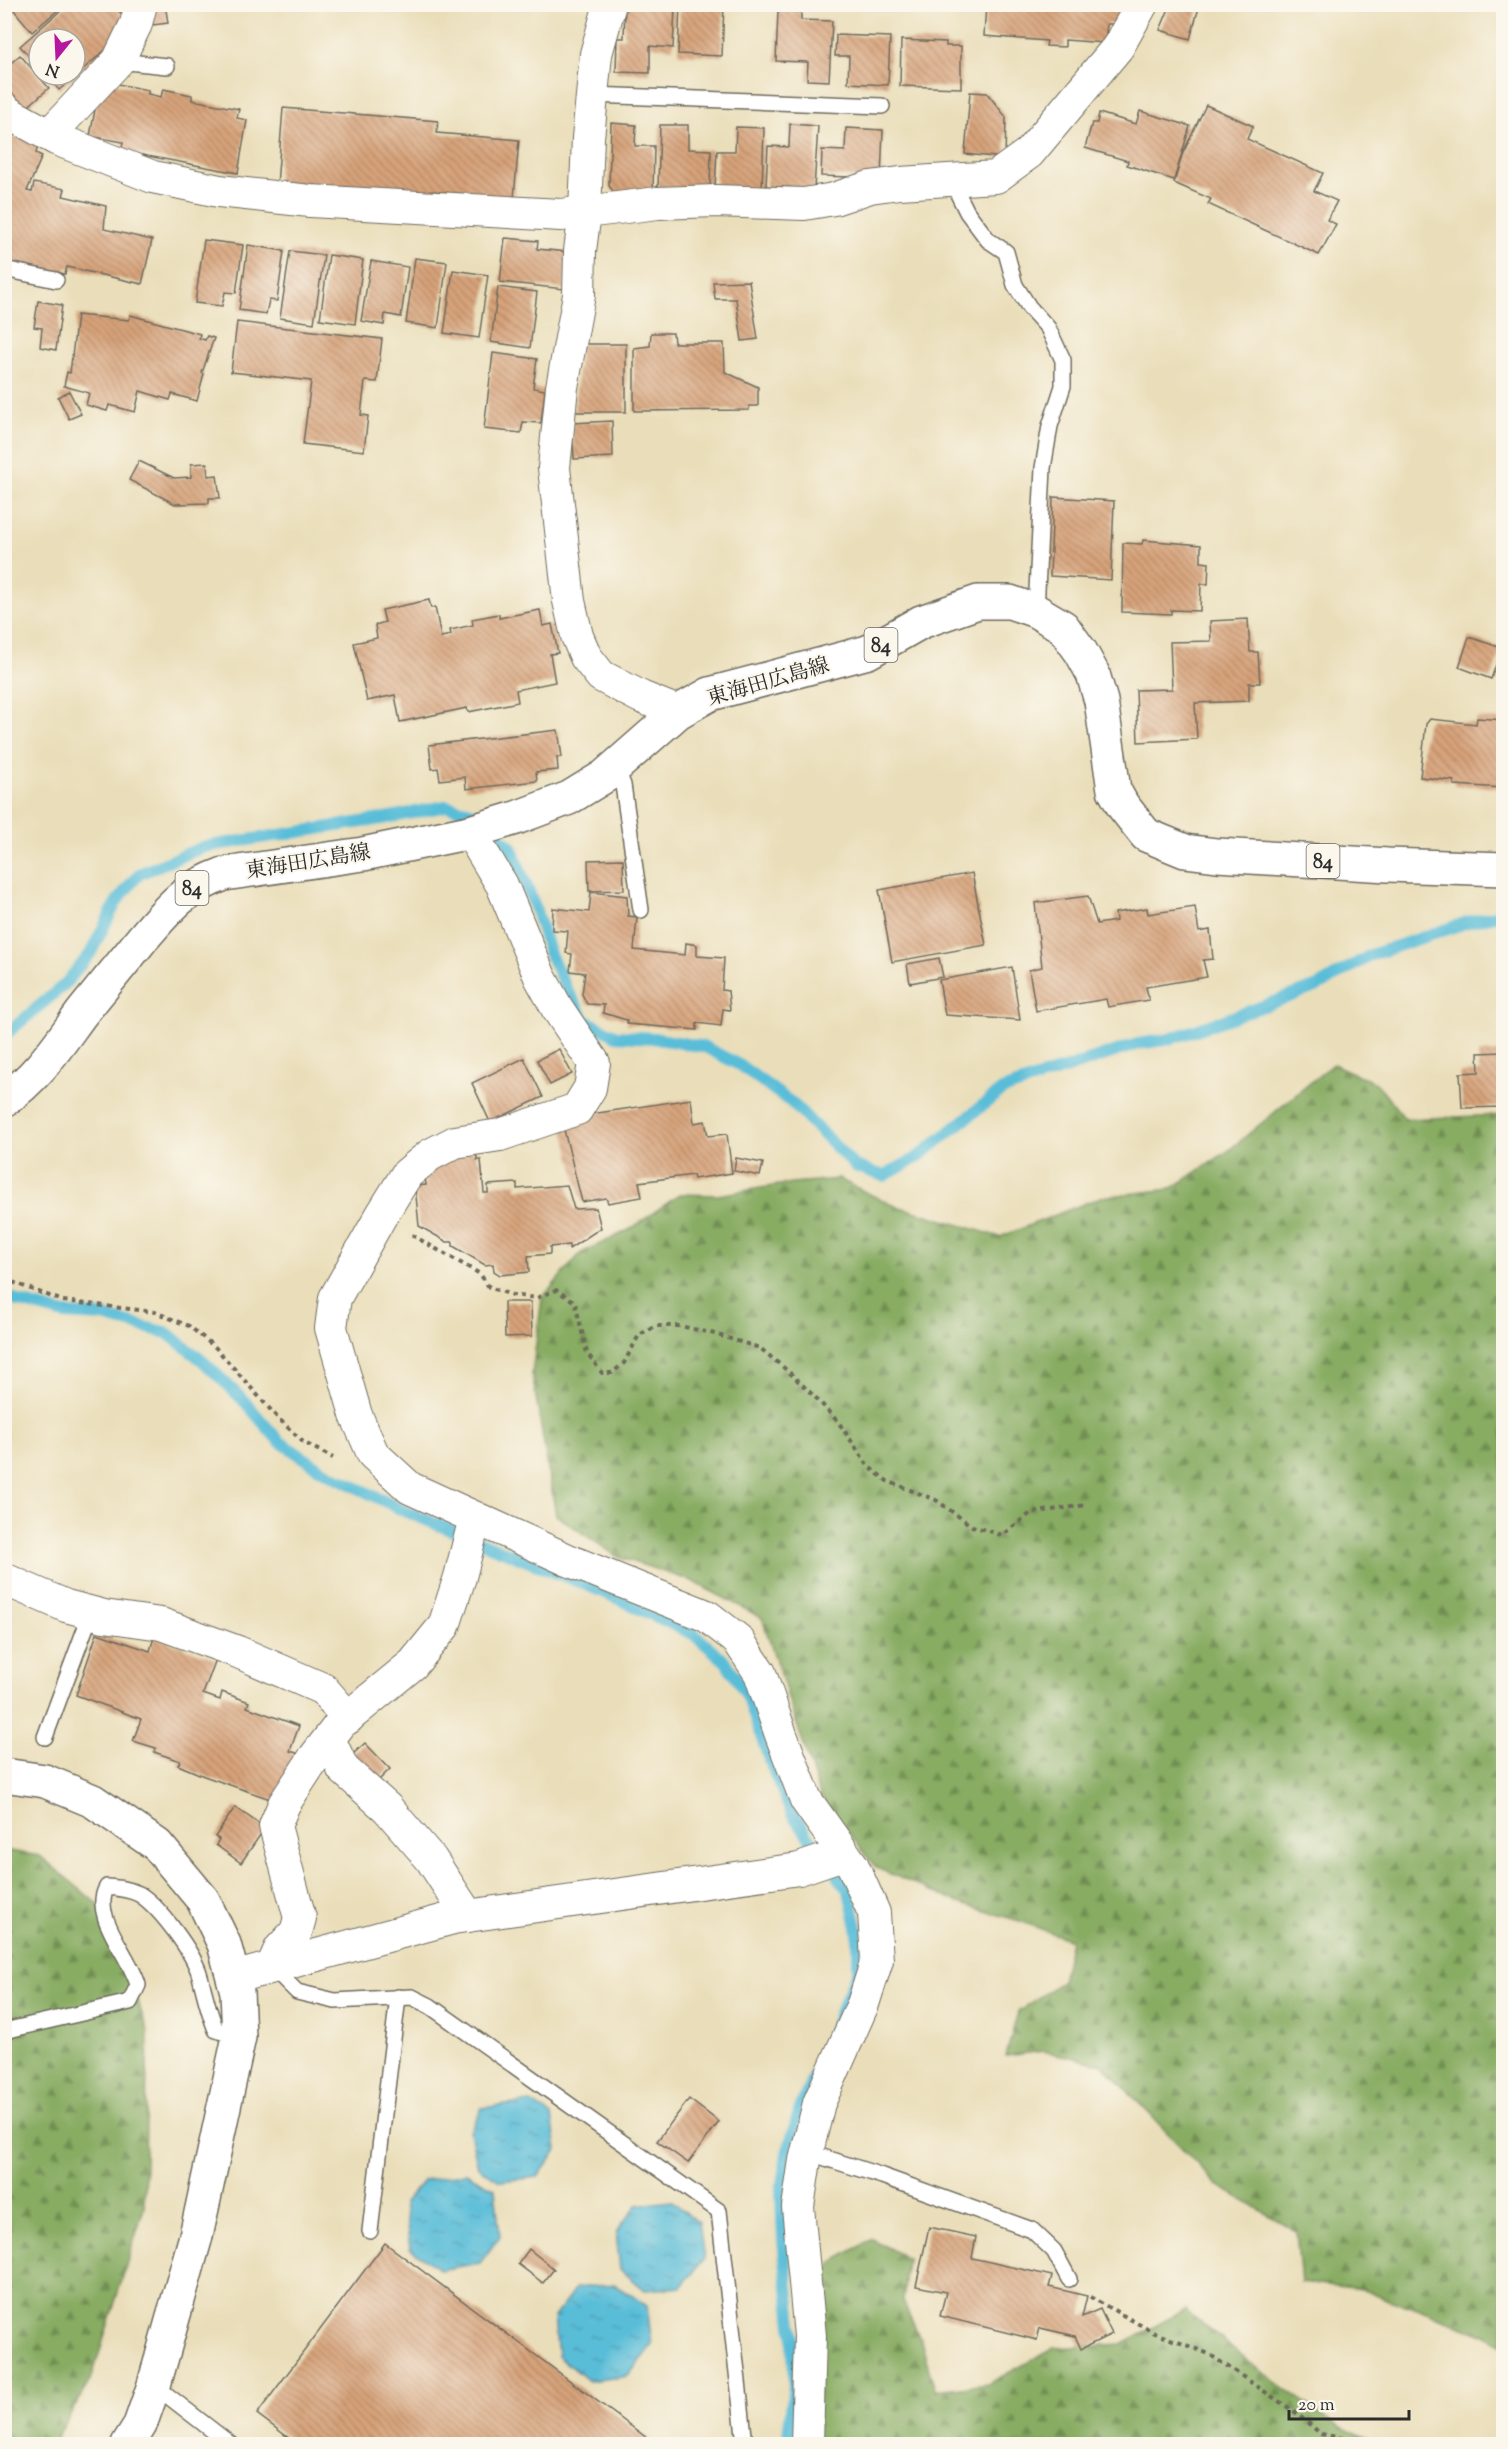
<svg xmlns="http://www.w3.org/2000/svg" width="1508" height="2449" font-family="'Sorts Mill Goudy','Noto Serif JP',serif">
<defs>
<pattern id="forest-firs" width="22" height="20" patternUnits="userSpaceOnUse" patternTransform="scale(1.5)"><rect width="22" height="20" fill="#87ac62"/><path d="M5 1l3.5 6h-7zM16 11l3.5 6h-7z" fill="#6f8c51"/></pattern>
<pattern id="water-ripples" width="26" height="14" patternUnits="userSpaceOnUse" patternTransform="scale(1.5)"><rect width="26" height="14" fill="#5abdd8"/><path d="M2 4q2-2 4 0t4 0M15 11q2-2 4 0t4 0" fill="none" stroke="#4b9aaf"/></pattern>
<pattern id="building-back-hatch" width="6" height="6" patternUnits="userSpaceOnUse" patternTransform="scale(1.5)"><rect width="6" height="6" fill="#d7a37a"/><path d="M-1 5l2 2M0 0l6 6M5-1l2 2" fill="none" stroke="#af8564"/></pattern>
</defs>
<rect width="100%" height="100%" fill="#fbf7ec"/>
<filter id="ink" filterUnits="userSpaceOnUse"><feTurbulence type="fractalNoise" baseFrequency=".0167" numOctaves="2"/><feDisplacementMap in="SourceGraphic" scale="12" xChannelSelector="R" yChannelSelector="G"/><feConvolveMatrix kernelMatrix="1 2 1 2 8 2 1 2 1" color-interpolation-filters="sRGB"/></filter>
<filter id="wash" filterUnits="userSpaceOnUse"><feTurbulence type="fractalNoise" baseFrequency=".008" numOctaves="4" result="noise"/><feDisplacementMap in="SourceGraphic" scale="24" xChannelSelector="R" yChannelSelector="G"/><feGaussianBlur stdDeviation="1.35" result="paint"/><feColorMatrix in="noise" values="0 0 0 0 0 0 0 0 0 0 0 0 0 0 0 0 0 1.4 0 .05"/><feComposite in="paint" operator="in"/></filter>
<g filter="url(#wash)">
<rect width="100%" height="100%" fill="#eadeba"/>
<g fill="url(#forest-firs)" stroke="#596c46" stroke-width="1.5">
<polygon points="1333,1064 1376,1083 1405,1119 1503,1115 1503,2345 1481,2333 1362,2289 1301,2282 1296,2231 1217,2185 1102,2064 1043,2051 1006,2056 1018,2012 1062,1981 1071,1940 1020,1921 965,1905 876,1868 821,1798 762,1618 692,1581 618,1557 556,1515 532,1374 542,1298 581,1253 629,1230 680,1194 718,1195 792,1183 839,1179 890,1204 1000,1237 1101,1197 1171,1189 1229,1150"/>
<polygon points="4,1850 40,1856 107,1912 148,2031 144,2208 92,2377 53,2444 5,2444"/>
<polygon points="872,2239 907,2258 903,2302 920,2338 935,2390 988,2384 1054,2348 1122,2344 1185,2310 1274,2381 1337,2425 1378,2444 806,2444 819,2297 832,2262"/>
</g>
<g fill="url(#water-ripples)" stroke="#427482" stroke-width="1.5">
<polygon points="531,2102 552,2116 557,2150 538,2177 500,2181 478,2167 470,2132 482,2108"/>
<polygon points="466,2173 495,2189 500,2236 480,2263 440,2270 410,2248 404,2203 424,2180"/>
<polygon points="672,2201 699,2223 704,2259 681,2287 645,2290 620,2269 616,2233 637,2205"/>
<polygon points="615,2284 647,2306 652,2345 628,2376 588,2381 558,2356 554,2317 576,2288"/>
</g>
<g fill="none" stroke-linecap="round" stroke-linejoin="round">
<g stroke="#5abdd8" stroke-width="12">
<polyline points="4,1036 64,985 90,954 117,901 139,874 203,847 381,819 446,806 471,812 511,847 535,907 549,952 567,990 585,1020 616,1036 653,1038 705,1047 741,1066 792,1103 855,1166 884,1176 918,1157 1002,1090 1138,1044 1170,1039 1247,1012 1318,986 1371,955 1468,922 1504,914"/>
<polyline points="4,1293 17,1301 64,1314 103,1316 167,1333 203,1361 245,1402 279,1441 322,1470 404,1511 608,1594 695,1635 726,1662 747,1695 771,1764 792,1814 849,1891 858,1932 858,1970 800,2109 787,2154 781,2191 783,2240 793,2334 794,2385 787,2444"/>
</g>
</g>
<g id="blocks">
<g fill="url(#building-back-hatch)">
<polygon points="9,4 65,4 32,32"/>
<polygon points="68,4 113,4 132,27 59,90 46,75 75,75 75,39 39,39 39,67 20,46"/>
<polygon points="150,4 165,4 168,23 153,25"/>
<polygon points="176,4 192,4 192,8 176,7"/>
<polygon points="680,4 724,4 722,56 678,54"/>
<polygon points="986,4 1119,4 1118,24 1107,24 1105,43 1065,40 1065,47 1046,46 1047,41 984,36"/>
<polygon points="1171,4 1200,4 1190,39 1160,30"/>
<polygon points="625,6 675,7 673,48 650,46 650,73 616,72 617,38 624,38"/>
<polygon points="778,11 801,12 801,20 832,21 829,81 807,80 808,62 776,61"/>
<polygon points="836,35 890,37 888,85 848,83 849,56 835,56"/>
<polygon points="901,40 946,42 946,46 961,46 961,88 900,86"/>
<polygon points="20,55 49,88 24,110 4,88 4,69"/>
<polygon points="108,82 148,90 148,94 161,97 163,89 192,95 192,100 239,109 237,118 247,120 238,173 121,151 123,142 90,136 98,94"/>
<polygon points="970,92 987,93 1006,117 1005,158 965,154"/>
<polygon points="1206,105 1253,126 1247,139 1323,173 1314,191 1337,201 1327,220 1336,224 1319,255 1208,204 1211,199 1174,183 1182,155"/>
<polygon points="283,108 438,121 437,133 519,140 514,198 431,191 430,198 277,185"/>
<polygon points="1140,111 1190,126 1174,180 1127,165 1128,161 1085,148 1092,123 1097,123 1099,113 1136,124"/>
<polygon points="611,123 636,125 635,146 654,146 653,192 614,192 609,186"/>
<polygon points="790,124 818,126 814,189 766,186 768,146 789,147"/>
<polygon points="660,125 688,125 688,149 711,150 710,189 658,188"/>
<polygon points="736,127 764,128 762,189 715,188 717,151 735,151"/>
<polygon points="846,128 883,130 881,178 821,176 822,150 845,151"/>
<polygon points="14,133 38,146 36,153 42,156 27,191 32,192 34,183 65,189 63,196 106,206 104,229 152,240 142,284 67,267 65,274 4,261 4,153"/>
<polygon points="505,238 538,241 537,249 568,252 564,289 500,282"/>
<polygon points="204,240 243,245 236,293 225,292 222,306 195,303"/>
<polygon points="248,245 284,251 277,301 269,300 266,314 239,310"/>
<polygon points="290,251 324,255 314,323 280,318"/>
<polygon points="329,255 363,260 355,324 320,319"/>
<polygon points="415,258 447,262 438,328 406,323"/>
<polygon points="371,261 408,267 401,317 385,314 384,325 361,321"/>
<polygon points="453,270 488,275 479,338 444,333"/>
<polygon points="749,281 758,339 742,341 736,299 715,299 713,282"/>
<polygon points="498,287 537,292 530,348 491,342"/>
<polygon points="38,301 62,305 56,350 40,347 42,328 34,327"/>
<polygon points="77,315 129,320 130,315 200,334 199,338 205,340 207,336 214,338 202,373 204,374 197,401 172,394 170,400 140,391 135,412 109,405 107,411 86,405 89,393 64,386 67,372 70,373"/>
<polygon points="237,322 382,339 377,382 365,381 361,415 368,416 364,451 303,444 311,381 231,372"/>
<polygon points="651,333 673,333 674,343 724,343 725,372 758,387 758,406 749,406 749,410 634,411 634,348 650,346"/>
<polygon points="580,344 626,344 626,412 574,412"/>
<polygon points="493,353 537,359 533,388 545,390 541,423 523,422 521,433 484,429"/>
<polygon points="69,391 81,414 69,419 58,397"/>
<polygon points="612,421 613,457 574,459 572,423"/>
<polygon points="139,461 174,478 191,477 191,464 207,463 208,476 217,475 220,498 209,498 209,503 175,504 129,480"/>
<polygon points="1053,497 1114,501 1111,580 1050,576"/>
<polygon points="1143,540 1201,545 1201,562 1209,563 1208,584 1201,584 1200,611 1171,610 1171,614 1122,612 1123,543 1142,544"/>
<polygon points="429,600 431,608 435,607 441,637 451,635 450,630 473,625 472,619 499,614 499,618 540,610 543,626 552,624 558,653 550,654 555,682 516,690 518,702 468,712 467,708 400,722 395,695 367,701 354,643 377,638 375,625 385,622 382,610"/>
<polygon points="1248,619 1250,652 1258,652 1260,683 1249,683 1249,701 1195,703 1197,739 1138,742 1136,690 1172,689 1170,642 1211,641 1210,621"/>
<polygon points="1469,637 1502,648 1491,679 1459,667"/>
<polygon points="1477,718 1504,720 1504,788 1454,785 1454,781 1420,777 1426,724 1430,719 1476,724"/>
<polygon points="558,730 562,757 557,757 558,770 536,772 537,781 466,789 465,777 440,780 438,768 432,769 429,745"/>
<polygon points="623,859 624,890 589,891 588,860"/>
<polygon points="972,873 986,945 892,962 879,890"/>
<polygon points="591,892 627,896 628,916 637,917 634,950 685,955 686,943 697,945 697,956 724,958 722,990 728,991 730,1010 723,1009 721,1026 697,1023 697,1030 627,1024 627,1020 603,1013 604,1005 587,1004 582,994 585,973 570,971 572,954 566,953 568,931 552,930 553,908 589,912"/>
<polygon points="1088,896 1097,924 1116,921 1115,913 1147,908 1148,914 1195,907 1199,932 1210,930 1213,959 1203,960 1207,977 1146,987 1149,1000 1108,1007 1106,999 1036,1011 1029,970 1042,967 1035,903"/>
<polygon points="939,958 943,977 910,983 907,964"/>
<polygon points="1012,967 1020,1020 945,1015 939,980"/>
<polygon points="559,1049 572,1074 550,1085 537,1060"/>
<polygon points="1504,1052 1504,1107 1462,1108 1460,1073 1479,1072 1478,1053"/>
<polygon points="524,1058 543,1097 490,1122 472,1083"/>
<polygon points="691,1099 694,1123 705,1121 708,1136 727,1134 732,1173 694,1179 693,1175 639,1182 642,1197 608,1203 606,1198 582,1202 562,1122 578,1116"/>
<polygon points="476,1150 477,1160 481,1160 484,1193 488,1193 488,1185 517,1183 517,1189 567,1185 574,1209 596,1208 601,1228 569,1249 569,1245 550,1247 550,1254 528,1256 529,1272 500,1275 494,1271 493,1264 485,1265 453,1246 453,1242 447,1242 419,1226 415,1186 426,1185 424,1167"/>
<polygon points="736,1158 763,1163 760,1176 734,1171"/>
<polygon points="504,1302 531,1302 532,1336 505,1337"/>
<polygon points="97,1633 150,1651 154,1637 216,1659 203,1694 220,1700 222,1692 249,1702 247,1707 299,1726 290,1751 300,1754 292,1777 284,1775 276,1801 204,1776 178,1765 180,1761 154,1752 156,1748 133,1741 141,1719 76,1695"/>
<polygon points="365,1743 390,1769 378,1781 352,1755"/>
<polygon points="235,1807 265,1828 241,1863 216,1845 219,1839 215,1837"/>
<polygon points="689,2099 719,2122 688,2163 657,2141"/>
<polygon points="929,2227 976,2237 972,2258 1052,2276 1049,2287 1087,2296 1082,2317 1100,2309 1112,2334 1081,2349 1075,2336 1040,2328 1037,2340 940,2316 946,2292 916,2286"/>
<polygon points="385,2243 655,2444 297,2444 257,2414"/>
<polygon points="529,2249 554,2269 543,2283 518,2264"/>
</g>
</g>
</g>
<g filter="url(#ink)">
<use href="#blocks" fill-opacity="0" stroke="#6e6a5d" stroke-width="1.5"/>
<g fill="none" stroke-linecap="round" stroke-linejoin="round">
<g stroke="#6e6a5d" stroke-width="18">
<g id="lane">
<polyline points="118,61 167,66"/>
<polyline points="592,95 882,106"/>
<polyline points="951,180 967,212 988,240 1006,252 1015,285 1029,307 1048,328 1063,360 1063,386 1050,426 1043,468 1036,611"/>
<polyline points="4,269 56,280"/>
<polyline points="616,767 623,785 641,910"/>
<polyline points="45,1737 91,1613"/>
<polyline points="272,1967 297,1992 335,2001 412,1997 430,2006 719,2211 745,2444"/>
<path d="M 4,2031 L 130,2002 L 138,1985 C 130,1955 90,1915 107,1887 C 118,1888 129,1889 139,1894 C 159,1906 194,1953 200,1976 C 205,1995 208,2010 216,2030 L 239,2037"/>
<polyline points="807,2152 882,2176 1032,2230 1054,2251 1069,2279"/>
<polyline points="370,2231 398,1997"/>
<polyline points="154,2385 230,2444"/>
</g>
</g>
<g stroke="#6e6a5d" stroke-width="34">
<g id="street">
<polyline points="610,4 596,54 588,138 585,212 580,251 579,295 562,387 554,468 569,601 577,636 586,657 601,676 641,697 678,712"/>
<polyline points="4,108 7,112 56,139 153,177 219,191 310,201 561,215 658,203 716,201 804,204 834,199 870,187 900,183 996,177 1029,153 1118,47 1142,4"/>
<polyline points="49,135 118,61 136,24 141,4"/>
<polyline points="470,832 502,885 540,977 557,1008 594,1063 590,1088 577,1109 500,1135 455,1142 430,1155 407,1174 381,1216 335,1298 331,1328 356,1415 373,1454 410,1488 568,1560 707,1616 738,1640 760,1673 781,1735 806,1800 853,1866 874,1913 877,1960 863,2004 819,2103 805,2160 798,2207 810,2336 807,2444"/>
<polyline points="4,1579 66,1606 104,1616 161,1624 238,1652 323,1689 348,1718"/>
<polyline points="329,1739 343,1769 387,1808 431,1859 468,1916"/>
<polyline points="272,1967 280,1949 296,1932 300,1918 275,1826 284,1804 314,1758 341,1723 413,1664 444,1626 460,1577 475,1518"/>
<polyline points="233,1978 453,1918 799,1869 843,1854"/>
</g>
</g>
<g stroke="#6e6a5d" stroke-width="36">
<polyline id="secondary" points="4,1775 45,1781 93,1801 157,1845 203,1900 224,1944 237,1992 239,2037 196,2236 154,2385 140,2425 128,2444"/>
</g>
<g stroke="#6e6a5d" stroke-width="36">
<path id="primary" d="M 4,1100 C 37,1078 58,1045 81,1014 C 101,989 122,964 142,939 C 170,907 183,889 224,874 L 363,854 L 470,832 L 516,818 L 569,798 L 605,776 L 678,712 L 710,694 L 868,652 L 921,622 L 978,602 L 1010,602 L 1036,611 L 1063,627 L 1081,652 L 1093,674 L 1101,701 L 1114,790 L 1123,806 L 1146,835 L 1185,851 L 1217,855 L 1388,865 L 1504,869"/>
</g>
<g stroke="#6e6a5d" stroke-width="4" stroke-dasharray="4.5 4.5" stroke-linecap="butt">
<polyline points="412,1235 480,1274 489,1287 512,1295 537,1298 556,1290 575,1302 587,1353 602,1373 612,1373 624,1363 639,1335 656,1326 680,1326 711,1333 760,1348 789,1372 817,1399 839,1423 869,1467 887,1481 936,1500 972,1526 1002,1535 1031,1513 1086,1505"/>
<polyline points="4,1279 63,1301 155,1312 189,1326 216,1348 276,1416 303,1442 333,1458"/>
<polyline points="1090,2297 1155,2333 1209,2354 1295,2412 1321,2434 1373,2444"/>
</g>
<use href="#lane" stroke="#fff" stroke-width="15"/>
<use href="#street" stroke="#fff" stroke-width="32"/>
<use href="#secondary" stroke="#fff" stroke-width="33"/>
<use href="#primary" stroke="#fff" stroke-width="33"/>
</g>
</g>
<g text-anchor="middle" stroke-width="4.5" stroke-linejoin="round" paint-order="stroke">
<g fill="#fbf7ec" stroke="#696865" stroke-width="1.5">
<rect x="864.5" y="628" width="33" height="34" rx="4.5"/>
<rect x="1306.5" y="844" width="33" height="34" rx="4.5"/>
<rect x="175.5" y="871" width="33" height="34" rx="4.5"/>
</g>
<g font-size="20" font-weight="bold" fill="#2b2b2b">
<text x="881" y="652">84</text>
<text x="1323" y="868">84</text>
<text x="192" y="895">84</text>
</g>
<g font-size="21" fill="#2b2b2b" stroke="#fbf7ec">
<text transform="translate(768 681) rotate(-16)" y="7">東海田広島線</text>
<text transform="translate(308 861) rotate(-9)" y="7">東海田広島線</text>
</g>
</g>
<rect width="1508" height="2449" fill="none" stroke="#fbf7ec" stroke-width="24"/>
<g transform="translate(57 57) rotate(198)"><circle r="28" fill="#fbf7ec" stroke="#a8a59f" stroke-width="1.5"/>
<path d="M0-4.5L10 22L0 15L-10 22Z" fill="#b5179e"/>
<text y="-9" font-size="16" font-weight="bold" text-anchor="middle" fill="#2b2b2b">N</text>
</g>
<path d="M1289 2410v9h120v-9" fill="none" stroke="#2b2b2b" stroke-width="3"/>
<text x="1298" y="2410" font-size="18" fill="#2b2b2b" stroke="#fbf7ec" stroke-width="4.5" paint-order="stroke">20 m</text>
</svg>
